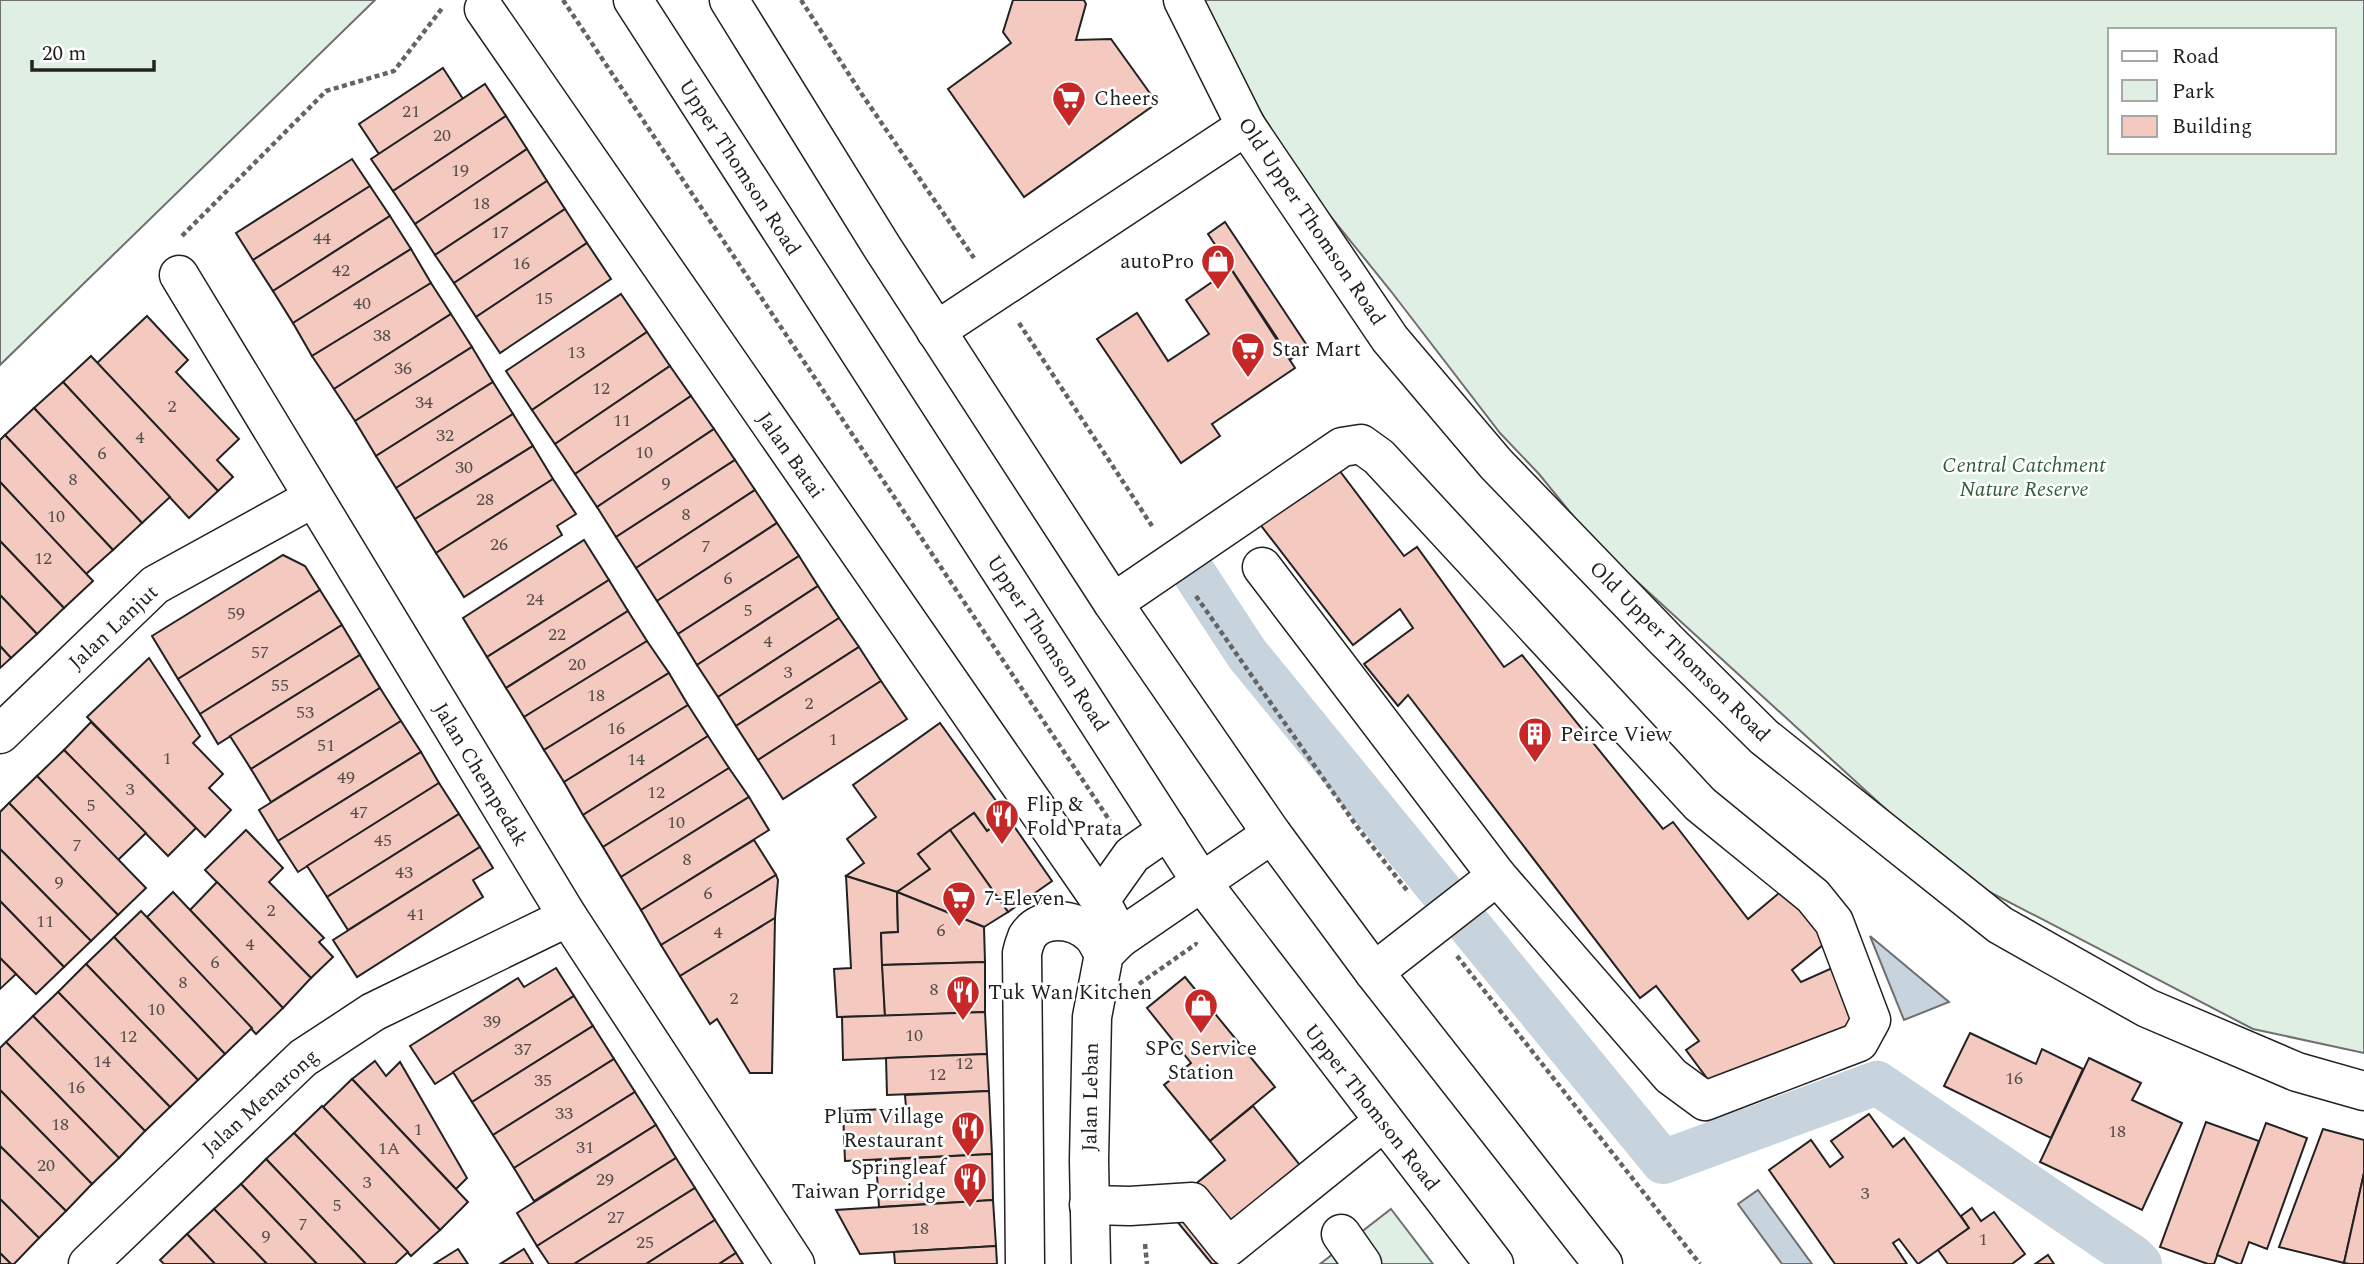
<svg xmlns="http://www.w3.org/2000/svg" width="2364" height="1264" font-family="Spectral,serif">
<rect width="100%" height="100%" fill="#fff"/>
<g fill="#e0efe3" stroke="#6f6f6f" stroke-width="2" fill-rule="evenodd">
<polygon points="0,0 375,0 0,365"/>
<path d="M 1194,0 L 2364,0 L 2364,1053 L 2253,1029 L 1959,876 L 1596,544 L 1539,474 L 1500,433 L 1390,290 L 1306,186 L 1197,8 ZM 2110,30 L 2334,30 L 2334,152 L 2110,152 Z"/>
<polygon points="1391,1209 1433,1264 1320,1264"/>
</g>
<g fill="#c7d3dd" stroke="#6f6f6f" stroke-width="2">
<polygon points="1870,936 1949,1002 1904,1020"/>
<polygon points="1758,1190 1812,1264 1782,1264 1738,1204"/>
</g>
<g fill="none" stroke-linecap="round" stroke-linejoin="round">
<g stroke="#c7d3dd" stroke-width="44">
<polyline points="1190,567 1247,654 1440,890"/>
<polyline points="1469,925 1663,1162 1877,1083 2133,1257 2140,1264"/>
</g>
</g>
<g fill="#f3c9c0" stroke="#222" stroke-width="2">
<polygon points="1013,0 1084,0 1086,4 1076,40 1111,39 1157,103 1024,197 948,89 1011,43 1003,32"/>
<polygon points="443,68 463,99 379,154 359,124"/>
<polygon points="485,84 506,116 393,191 371,159"/>
<polygon points="506,116 527,149 415,224 393,191"/>
<polygon points="527,149 547,181 435,255 415,224"/>
<polygon points="352,159 370,186 253,260 236,233"/>
<polygon points="547,181 565,209 454,283 435,255"/>
<polygon points="370,186 390,216 273,291 253,260"/>
<polygon points="565,209 587,243 476,317 454,283"/>
<polygon points="390,216 411,249 293,323 273,291"/>
<polygon points="1225,222 1308,347 1291,359 1208,234"/>
<polygon points="587,243 611,279 500,353 476,317"/>
<polygon points="411,249 431,283 312,356 293,323"/>
<polygon points="1231,269 1295,368 1212,424 1220,436 1181,463 1097,339 1137,313 1168,361 1209,334 1186,300"/>
<polygon points="431,283 451,314 334,389 312,356"/>
<polygon points="621,294 647,332 532,410 506,371"/>
<polygon points="451,314 472,347 355,421 334,389"/>
<polygon points="147,316 188,360 176,372 239,439 217,460 233,477 218,491 97,363"/>
<polygon points="647,332 670,366 555,444 532,410"/>
<polygon points="472,347 493,382 376,456 355,421"/>
<polygon points="91,356 218,491 189,518 63,382"/>
<polygon points="670,366 691,396 575,474 555,444"/>
<polygon points="63,382 170,497 142,523 34,408"/>
<polygon points="493,382 513,414 396,488 376,456"/>
<polygon points="691,396 714,429 597,507 575,474"/>
<polygon points="34,408 142,523 113,550 5,435"/>
<polygon points="513,414 533,446 415,519 396,488"/>
<polygon points="714,429 735,460 616,537 597,507"/>
<polygon points="5,435 113,550 86,574 0,482 0,440"/>
<polygon points="533,446 553,479 436,553 415,519"/>
<polygon points="735,460 755,490 636,568 616,537"/>
<polygon points="1333,462 1404,556 1417,547 1504,667 1522,655 1663,829 1673,822 1748,919 1785,888 1829,940 1792,970 1801,982 1841,964 1863,1025 1712,1085 1686,1050 1699,1041 1656,986 1640,998 1408,695 1398,706 1364,664 1413,628 1400,609 1353,645 1256,519"/>
<polygon points="553,479 576,514 557,526 562,535 464,597 436,553"/>
<polygon points="0,482 93,581 64,608 0,541"/>
<polygon points="755,490 777,523 657,601 636,568"/>
<polygon points="777,523 799,556 678,634 657,601"/>
<polygon points="584,540 609,580 487,657 463,618"/>
<polygon points="0,541 64,608 37,634 0,595"/>
<polygon points="283,555 305,566 320,590 178,679 152,636"/>
<polygon points="799,556 818,586 697,665 678,634"/>
<polygon points="609,580 628,611 506,688 487,657"/>
<polygon points="818,586 839,618 718,697 697,665"/>
<polygon points="320,590 342,625 200,714 178,679"/>
<polygon points="0,595 37,634 11,658 0,646"/>
<polygon points="628,611 647,641 524,717 506,688"/>
<polygon points="839,618 859,647 736,726 718,697"/>
<polygon points="342,625 360,655 218,744 200,714"/>
<polygon points="647,641 669,673 544,750 524,717"/>
<polygon points="0,646 11,658 0,668"/>
<polygon points="859,647 881,681 758,760 736,726"/>
<polygon points="360,655 380,688 251,769 230,736"/>
<polygon points="149,658 200,736 193,743 223,774 209,788 231,810 205,837 87,717"/>
<polygon points="669,673 688,705 564,782 544,750"/>
<polygon points="881,681 907,719 783,799 758,760"/>
<polygon points="380,688 401,721 271,802 251,769"/>
<polygon points="688,705 708,736 583,815 564,782"/>
<polygon points="401,721 421,752 278,841 259,810"/>
<polygon points="91,722 196,828 168,856 64,750"/>
<polygon points="940,723 1007,816 987,831 974,813 918,854 930,869 897,892 846,876 864,863 847,839 876,817 853,785"/>
<polygon points="708,736 729,768 603,847 583,815"/>
<polygon points="64,750 146,833 118,860 37,776"/>
<polygon points="421,752 439,783 298,872 278,841"/>
<polygon points="729,768 749,797 621,877 603,847"/>
<polygon points="37,776 146,888 118,915 9,803"/>
<polygon points="439,783 459,814 327,897 307,866"/>
<polygon points="749,797 769,830 641,910 621,877"/>
<polygon points="9,803 118,915 91,941 0,849 0,812"/>
<polygon points="974,813 987,831 1007,816 1052,881 1008,912 950,830"/>
<polygon points="459,814 480,847 348,930 327,897"/>
<polygon points="246,830 283,868 269,882 324,938 319,942 333,957 311,978 205,870"/>
<polygon points="950,830 1008,912 984,927 897,892 930,869 918,854"/>
<polygon points="754,840 776,875 661,945 641,910"/>
<polygon points="480,847 493,868 473,880 483,897 357,977 333,940"/>
<polygon points="0,849 91,941 64,967 0,901"/>
<polygon points="776,875 778,880 775,918 680,976 661,945"/>
<polygon points="846,876 897,892 898,932 881,933 885,1016 837,1017 834,969 851,968"/>
<polygon points="217,882 311,978 283,1008 190,910"/>
<polygon points="173,892 283,1008 256,1034 147,917"/>
<polygon points="897,892 984,927 985,962 882,965 881,933 898,932"/>
<polygon points="0,901 64,967 36,994 0,958"/>
<polygon points="141,911 252,1028 225,1054 114,937"/>
<polygon points="775,918 772,1073 750,1073 717,1019 710,1024 680,976"/>
<polygon points="114,937 225,1054 198,1080 86,964"/>
<polygon points="0,958 16,974 0,989"/>
<polygon points="985,962 985,1012 885,1016 882,965"/>
<polygon points="86,964 198,1080 170,1107 58,992"/>
<polygon points="556,968 574,996 435,1084 410,1046 518,978 524,987"/>
<polygon points="1185,977 1275,1087 1210,1141 1164,1085 1191,1063 1147,1008"/>
<polygon points="58,992 170,1107 145,1131 33,1016"/>
<polygon points="574,996 593,1026 472,1102 453,1072"/>
<polygon points="985,1012 987,1054 843,1060 842,1017"/>
<polygon points="33,1016 145,1131 119,1158 6,1042"/>
<polygon points="593,1026 614,1059 493,1135 472,1102"/>
<polygon points="1970,1033 2036,1064 2042,1049 2083,1069 2051,1138 1944,1086"/>
<polygon points="6,1042 119,1158 92,1184 0,1090 0,1048"/>
<polygon points="987,1054 989,1091 887,1095 886,1058"/>
<polygon points="2089,1058 2141,1083 2132,1100 2182,1123 2142,1210 2040,1162"/>
<polygon points="614,1059 635,1092 514,1168 493,1135"/>
<polygon points="375,1061 386,1076 400,1062 467,1178 456,1189 352,1079"/>
<polygon points="352,1079 468,1202 440,1230 323,1107"/>
<polygon points="0,1090 92,1184 66,1211 0,1146"/>
<polygon points="989,1091 992,1154 845,1161 843,1111 906,1108 905,1095"/>
<polygon points="635,1092 656,1125 534,1201 514,1168"/>
<polygon points="322,1106 440,1230 411,1256 294,1133"/>
<polygon points="1253,1106 1318,1188 1224,1264 1212,1264 1166,1208 1225,1160 1210,1141"/>
<polygon points="1869,1114 1893,1147 1904,1138 1969,1228 1918,1264 1899,1239 1893,1243 1907,1264 1835,1264 1769,1170 1811,1140 1830,1167 1843,1157 1831,1141"/>
<polygon points="2206,1122 2259,1141 2214,1264 2208,1264 2160,1247"/>
<polygon points="2266,1123 2307,1138 2267,1249 2249,1242 2241,1264 2239,1264 2217,1255"/>
<polygon points="656,1125 676,1158 537,1246 517,1213"/>
<polygon points="2323,1129 2364,1140 2364,1173 2344,1263 2279,1247"/>
<polygon points="294,1133 408,1252 395,1264 366,1264 266,1159"/>
<polygon points="0,1146 66,1211 39,1238 0,1199"/>
<polygon points="992,1154 993,1200 879,1207 876,1160"/>
<polygon points="676,1158 695,1188 574,1264 549,1264 537,1246"/>
<polygon points="266,1159 366,1264 317,1264 241,1184"/>
<polygon points="2364,1173 2364,1264 2350,1264 2344,1263"/>
<polygon points="241,1184 317,1264 267,1264 214,1209"/>
<polygon points="695,1188 715,1220 646,1264 574,1264"/>
<polygon points="0,1199 39,1238 14,1264 11,1264 0,1253"/>
<polygon points="993,1200 996,1246 860,1254 836,1210"/>
<polygon points="1972,1208 1981,1221 1994,1212 2025,1254 2012,1264 1948,1264 1938,1250 1969,1228 1961,1216"/>
<polygon points="214,1209 267,1264 215,1264 187,1234"/>
<polygon points="715,1220 736,1253 719,1264 646,1264"/>
<polygon points="187,1234 215,1264 164,1264 160,1260"/>
<polygon points="996,1246 997,1264 895,1264 894,1252"/>
<polygon points="458,1249 468,1264 434,1264"/>
<polygon points="524,1249 533,1264 500,1264"/>
<polygon points="0,1253 11,1264 0,1264"/>
<polygon points="736,1253 743,1264 719,1264"/>
<polygon points="2048,1255 2054,1264 2035,1264"/>
</g>
<g fill="none" stroke-linecap="round" stroke-linejoin="round">
<g stroke="#222" stroke-width="41">
<g id="minor">
<polyline points="1183,0 1246,126 1390,339 1496,464 1666,640 1764,737 2000,925 2147,1008 2297,1072 2364,1091"/>
<polyline points="484,9 1100,900 1120,938"/>
<polyline points="179,275 568,917 795,1264"/>
<polyline points="936,331 1246,126"/>
<polyline points="1113,603 1342,447 1361,444 1379,457 1700,804 1813,896 1834,922 1871,1020 1859,1042 1705,1101 1671,1076 1497,876 1262,567"/>
<polyline points="0,734 155,585 313,498"/>
<polyline points="1100,900 1132,855 1168,830"/>
<polyline points="1374,972 1497,876"/>
<polyline points="1089,1205 1130,1206 1192,1202 1228,1247 1383,1122"/>
<polyline points="1341,1234 1362,1264"/>
<polyline points="88,1264 303,1058 373,1012 568,917"/>
<path d="M 1025,1264 L 1022,953 C 1023,948 1025,942 1027,937 C 1041,914 1075,918 1092,935 C 1097,940 1100,948 1104,954"/>
<polyline points="1091,1264 1089,1160 1092,1017 1104,954 1120,938 1272,834"/>
</g>
</g>
<g stroke="#222" stroke-width="41">
<g id="major">
<polyline points="633,0 1202,883 1494,1264"/>
<polyline points="729,0 882,247 1113,603 1272,834 1374,972 1603,1264"/>
</g>
</g>
<g stroke="#646464" stroke-width="4.5" stroke-dasharray="5 3.5" stroke-linecap="butt">
<polyline points="563,0 1110,821"/>
<polyline points="801,0 861,93 974,258"/>
<polyline points="182,236 326,91 394,71 443,7"/>
<polyline points="1019,323 1152,526"/>
<polyline points="1196,596 1358,828 1409,893"/>
<polyline points="1457,956 1700,1264"/>
<polyline points="1139,984 1196,944 1197,945"/>
<polyline points="1145,1244 1147,1264"/>
</g>
<use href="#minor" stroke="#fff" stroke-width="38"/>
<use href="#major" stroke="#fff" stroke-width="38"/>
</g>
<defs>
<g id="supermarket-pin" transform="scale(1.75)"><path d="M0 17L-7.5 6A9.5 9.5 0 1 1 7.5 6Z" fill="#c62828" stroke="#fff"/><path d="M-6-5.5h2.5l.6 2H6L4.5 2H-2.5L-4.4-4H-6ZM-1.5 3.2a1.3 1.3 0 1 0 .1 0ZM3 3.2a1.3 1.3 0 1 0 .1 0Z" fill="#fff"/></g>
<g id="shop-pin" transform="scale(1.75)"><path d="M0 17L-7.5 6A9.5 9.5 0 1 1 7.5 6Z" fill="#c62828" stroke="#fff"/><path d="M-5-2.5h2.3a2.7 3.5 0 0 1 5.4 0H5L5.5 6h-11ZM-1.5-2.5h3a1.5 2.3 0 0 0-3 0Z" fill="#fff"/></g>
<g id="building-pin" transform="scale(1.75)"><path d="M0 17L-7.5 6A9.5 9.5 0 1 1 7.5 6Z" fill="#c62828" stroke="#fff"/><path d="M-4-6H4V6H1V3H-1V6H-4ZM-2.5-4.3h1.7v1.8h-1.7ZM.8-4.3h1.7v1.8H.8ZM-2.5-1h1.7V.8h-1.7ZM.8-1h1.7V.8H.8Z" fill="#fff"/></g>
<g id="restaurant-pin" transform="scale(1.75)"><path d="M0 17L-7.5 6A9.5 9.5 0 1 1 7.5 6Z" fill="#c62828" stroke="#fff"/><path d="M-5-6h1v4h1v-4h1v4h1v-4h1v5L-1.5 .5V6h-2V.5L-5-1ZM5-6V6H3V1.5H1.5Q1.5-4 5-6Z" fill="#fff"/></g>
</defs>
<g fill-rule="evenodd">
<use href="#supermarket-pin" x="1069" y="98"/>
<use href="#shop-pin" x="1218" y="261"/>
<use href="#supermarket-pin" x="1248" y="349"/>
<use href="#building-pin" x="1535" y="734"/>
<use href="#restaurant-pin" x="1002" y="816"/>
<use href="#supermarket-pin" x="959" y="898"/>
<use href="#restaurant-pin" x="963" y="992"/>
<use href="#shop-pin" x="1201" y="1005"/>
<use href="#restaurant-pin" x="968" y="1128"/>
<use href="#restaurant-pin" x="970" y="1179"/>
</g>
<g text-anchor="middle" stroke-width="5" stroke-linejoin="round" paint-order="stroke">
<g font-size="18" fill="#564c4a">
<text x="411" y="117">21</text>
<text x="442" y="141">20</text>
<text x="460" y="176">19</text>
<text x="481" y="209">18</text>
<text x="500" y="238">17</text>
<text x="322" y="244">44</text>
<text x="521" y="269">16</text>
<text x="341" y="276">42</text>
<text x="544" y="304">15</text>
<text x="362" y="309">40</text>
<text x="382" y="341">38</text>
<text x="576" y="358">13</text>
<text x="403" y="374">36</text>
<text x="601" y="394">12</text>
<text x="424" y="408">34</text>
<text x="172" y="412">2</text>
<text x="622" y="426">11</text>
<text x="445" y="441">32</text>
<text x="140" y="443">4</text>
<text x="644" y="458">10</text>
<text x="102" y="459">6</text>
<text x="464" y="473">30</text>
<text x="73" y="485">8</text>
<text x="666" y="489">9</text>
<text x="485" y="505">28</text>
<text x="686" y="520">8</text>
<text x="56" y="522">10</text>
<text x="499" y="550">26</text>
<text x="706" y="552">7</text>
<text x="43" y="564">12</text>
<text x="728" y="584">6</text>
<text x="535" y="605">24</text>
<text x="748" y="616">5</text>
<text x="236" y="619">59</text>
<text x="557" y="640">22</text>
<text x="768" y="647">4</text>
<text x="260" y="658">57</text>
<text x="577" y="670">20</text>
<text x="788" y="678">3</text>
<text x="280" y="691">55</text>
<text x="596" y="701">18</text>
<text x="809" y="709">2</text>
<text x="305" y="718">53</text>
<text x="616" y="734">16</text>
<text x="833" y="745">1</text>
<text x="326" y="751">51</text>
<text x="167" y="764">1</text>
<text x="636" y="765">14</text>
<text x="346" y="783">49</text>
<text x="130" y="795">3</text>
<text x="656" y="798">12</text>
<text x="91" y="811">5</text>
<text x="359" y="818">47</text>
<text x="676" y="828">10</text>
<text x="383" y="846">45</text>
<text x="77" y="851">7</text>
<text x="687" y="865">8</text>
<text x="404" y="878">43</text>
<text x="59" y="888">9</text>
<text x="708" y="899">6</text>
<text x="271" y="916">2</text>
<text x="416" y="920">41</text>
<text x="45" y="927">11</text>
<text x="941" y="936">6</text>
<text x="718" y="938">4</text>
<text x="250" y="950">4</text>
<text x="215" y="968">6</text>
<text x="183" y="988">8</text>
<text x="934" y="995">8</text>
<text x="734" y="1004">2</text>
<text x="156" y="1015">10</text>
<text x="492" y="1027">39</text>
<text x="914" y="1041">10</text>
<text x="128" y="1042">12</text>
<text x="523" y="1055">37</text>
<text x="102" y="1067">14</text>
<text x="964" y="1069">12</text>
<text x="937" y="1080">12</text>
<text x="2014" y="1084">16</text>
<text x="543" y="1086">35</text>
<text x="76" y="1093">16</text>
<text x="564" y="1119">33</text>
<text x="60" y="1130">18</text>
<text x="418" y="1135">1</text>
<text x="2117" y="1137">18</text>
<text x="585" y="1153">31</text>
<text x="389" y="1154">1A</text>
<text x="46" y="1171">20</text>
<text x="605" y="1185">29</text>
<text x="367" y="1188">3</text>
<text x="1865" y="1199">3</text>
<text x="337" y="1211">5</text>
<text x="616" y="1223">27</text>
<text x="303" y="1230">7</text>
<text x="920" y="1234">18</text>
<text x="266" y="1242">9</text>
<text x="1983" y="1245">1</text>
<text x="645" y="1248">25</text>
</g>
<g font-size="21" fill="#222" stroke="#fff" text-anchor="start">
<text x="1094" y="105">Cheers</text>
<text x="1194" y="268" text-anchor="end">autoPro</text>
<text x="1272" y="356">Star Mart</text>
<text x="1560" y="741">Peirce View</text>
<text x="1026" y="811">Flip &amp;<tspan x="1026" dy="24">Fold Prata</tspan></text>
<text x="984" y="905">7-Eleven</text>
<text x="988" y="999">Tuk Wan Kitchen</text>
<text x="1201" y="1055" text-anchor="middle">SPC Service<tspan x="1201" dy="24">Station</tspan></text>
<text x="944" y="1123" text-anchor="end">Plum Village<tspan x="944" dy="24">Restaurant</tspan></text>
<text x="946" y="1174" text-anchor="end">Springleaf<tspan x="946" dy="24">Taiwan Porridge</tspan></text>
</g>
<g font-size="21" fill="#222" stroke="#fff">
<text transform="translate(740 167) rotate(57)" y="7">Upper Thomson Road</text>
<text transform="translate(1312 221) rotate(56)" y="7">Old Upper Thomson Road</text>
<text transform="translate(791 455) rotate(55)" y="7">Jalan Batai</text>
<text transform="translate(113 627) rotate(-43)" y="7">Jalan Lanjut</text>
<text transform="translate(1048 643) rotate(57)" y="7">Upper Thomson Road</text>
<text transform="translate(1680 651) rotate(45)" y="7">Old Upper Thomson Road</text>
<text transform="translate(481 774) rotate(59)" y="7">Jalan Chempedak</text>
<text transform="translate(1090 1097) rotate(-89)" y="7">Jalan Leban</text>
<text transform="translate(260 1102) rotate(-42)" y="7">Jalan Menarong</text>
<text transform="translate(1372 1107) rotate(52)" y="7">Upper Thomson Road</text>
</g>
<g font-size="21" font-style="italic" fill="#2f5e38" stroke="#fff">
<text x="2024" y="472">Central Catchment<tspan x="2024" dy="24">Nature Reserve</tspan></text>
</g>
</g>
<rect x="2108" y="28" width="228" height="126" fill="#ffffff" stroke="#a7a7a7" stroke-width="2"/>
<rect x="2122" y="51" width="35" height="10" fill="#ffffff" stroke="#a7a7a7" stroke-width="2"/>
<text x="2172" y="63" font-size="21" fill="#222222">Road</text>
<rect x="2122" y="80" width="35" height="21" fill="#e0efe3" stroke="#a7a7a7" stroke-width="2"/>
<text x="2172" y="98" font-size="21" fill="#222222">Park</text>
<rect x="2122" y="116" width="35" height="21" fill="#f3c9c0" stroke="#a7a7a7" stroke-width="2"/>
<text x="2172" y="133" font-size="21" fill="#222222">Building</text>
<path d="M32 60v10h122v-10" fill="none" stroke="#222222" stroke-width="3.5"/>
<text x="42" y="60" font-size="21" fill="#222222" stroke="#ffffff" stroke-width="5" paint-order="stroke">20 m</text>
</svg>
